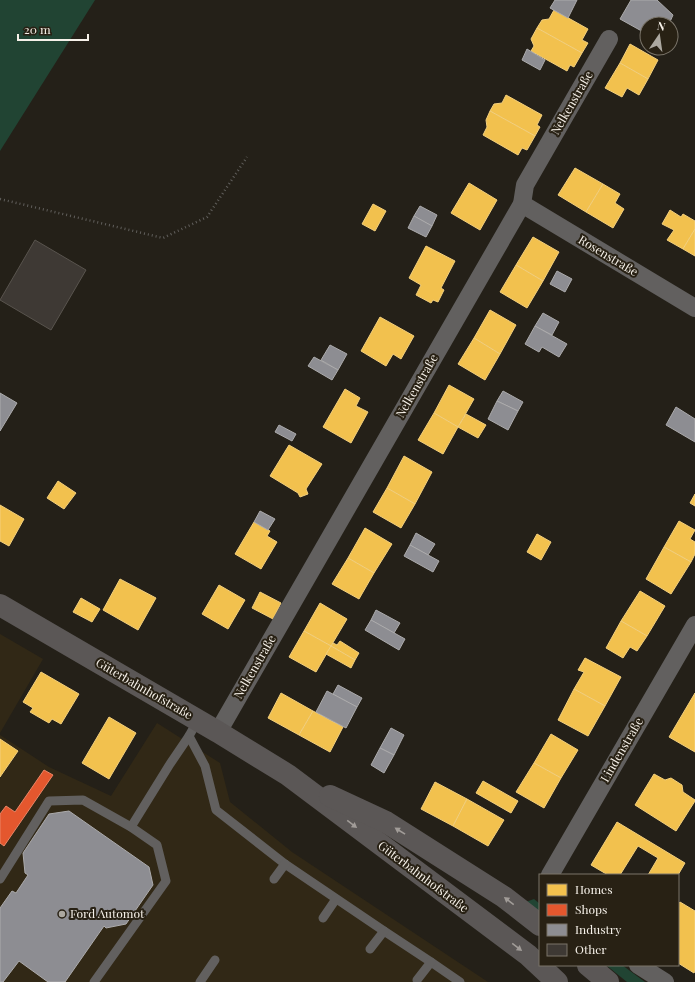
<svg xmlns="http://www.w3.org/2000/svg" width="695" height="982" font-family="'Playfair Display',serif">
<rect width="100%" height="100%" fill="#242018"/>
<g fill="#312816">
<polygon points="0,634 43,659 0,733"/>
<polygon points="157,723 220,763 230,802 292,852 488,982 0,982 0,735 49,767 111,796"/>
</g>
<g fill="#214433">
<polygon points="0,0 95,0 0,151"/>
<polygon points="534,899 540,904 540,914 523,903"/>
<polygon points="606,965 622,965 645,982 627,982"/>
</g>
<g fill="#f2c14e" stroke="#f3cf7c">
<polygon points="554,10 588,29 582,40 588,43 582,53 537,28 542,20 549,19"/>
<polygon points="537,28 582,53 574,67 570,65 567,71 531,51 534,46 531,39"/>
<polygon points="630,44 658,60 648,79 620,63"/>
<polygon points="620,63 648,79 639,95 627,88 622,97 605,88"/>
<polygon points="506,95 542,115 537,125 540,127 535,136 490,111 494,104 502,103"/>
<polygon points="490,111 535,136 527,150 522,148 518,155 483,135 487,127 486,120"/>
<polygon points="575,168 603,184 586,212 558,195"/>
<polygon points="469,183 497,200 480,230 451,213"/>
<polygon points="603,184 620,194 615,203 624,209 613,228 586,212"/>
<polygon points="373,204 386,211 375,231 362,224"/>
<polygon points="670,210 681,217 683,214 695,221 695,229 683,249 667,240 674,230 662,224"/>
<polygon points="695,229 695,256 683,249"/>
<polygon points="533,237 559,252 543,281 516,265"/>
<polygon points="426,246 455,261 441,288 444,290 438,302 433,300 431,303 416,295 421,285 409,278"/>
<polygon points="516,265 543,281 527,308 500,292"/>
<polygon points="490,310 516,325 500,354 474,338"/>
<polygon points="380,317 414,336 401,359 393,354 386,366 361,351"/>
<polygon points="474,338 500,354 485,380 458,364"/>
<polygon points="449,385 474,399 458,427 434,413"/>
<polygon points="345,389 360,398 356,406 368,412 351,443 323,427"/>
<polygon points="434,413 458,427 443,454 418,440"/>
<polygon points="466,414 486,425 478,438 458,427"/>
<polygon points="289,445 322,464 306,489 308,494 300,497 298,493 270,476"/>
<polygon points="404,456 432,472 415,504 387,488"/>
<polygon points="58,481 76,493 64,509 47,498"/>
<polygon points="387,488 415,504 401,528 373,512"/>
<polygon points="695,494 695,506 690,503"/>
<polygon points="0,505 24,519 9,546 0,541"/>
<polygon points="679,521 695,530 690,539 695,542 695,554 691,562 664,547"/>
<polygon points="254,522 270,531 267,536 277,542 261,569 235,554"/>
<polygon points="365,528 392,544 374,573 348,558"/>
<polygon points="537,534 551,542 541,560 527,552"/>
<polygon points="664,547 691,562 671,594 646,579"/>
<polygon points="348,558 374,573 359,599 332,584"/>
<polygon points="120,579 156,598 138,630 103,610"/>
<polygon points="219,585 245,600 228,629 202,614"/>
<polygon points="640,591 665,606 647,636 621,621"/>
<polygon points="260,592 281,603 273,619 252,608"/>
<polygon points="81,598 100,609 92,622 73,612"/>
<polygon points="320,603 347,619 331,646 304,631"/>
<polygon points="621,621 647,636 637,651 630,647 623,658 606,648"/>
<polygon points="304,631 331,646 316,672 289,657"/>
<polygon points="340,641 359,653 355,660 331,646 333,643 337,645"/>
<polygon points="331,646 355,660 351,668 326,654"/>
<polygon points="585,658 621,677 605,706 574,689 584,672 578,670"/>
<polygon points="41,672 79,694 61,724 52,719 49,723 30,712 33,708 23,702"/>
<polygon points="574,689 605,706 588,736 558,720"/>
<polygon points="281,693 313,711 299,735 268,718"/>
<polygon points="695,693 695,752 669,737"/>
<polygon points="313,711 343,727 330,752 299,735"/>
<polygon points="109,717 136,733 109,779 82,763"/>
<polygon points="551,734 578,750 561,778 534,763"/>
<polygon points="0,739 18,751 0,777"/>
<polygon points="534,763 561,778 544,808 516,792"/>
<polygon points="654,774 665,780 671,778 682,785 683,792 695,800 695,801 676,831 635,805"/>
<polygon points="483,781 518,801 511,813 476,793"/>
<polygon points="435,782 467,799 453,826 421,809"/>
<polygon points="467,799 504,820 488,846 453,826"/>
<polygon points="617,822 685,863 678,875 648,875 658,858 638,846 620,875 608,875 591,865"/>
<polygon points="680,902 695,911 695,971 694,973 678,963 678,904"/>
</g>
<polygon fill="#e4572e" stroke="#e98566" points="44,770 53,775 4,846 0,843 0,814 6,806 15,812"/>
<g fill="#8d8d92" stroke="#acabac">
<polygon points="555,0 577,0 568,18 550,8"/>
<polygon points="631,0 657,0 673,15 669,24 647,24 647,34 620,19"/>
<polygon points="527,49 545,60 540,70 522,60"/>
<polygon points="420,206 437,215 432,226 414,216"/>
<polygon points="414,216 432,226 426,237 408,228"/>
<polygon points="557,271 572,279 565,292 550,284"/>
<polygon points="543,313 559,322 552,335 535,326"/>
<polygon points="535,326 567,344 559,357 542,347 539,352 525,344"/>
<polygon points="330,345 347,354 338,370 321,360"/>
<polygon points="314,357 338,370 332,380 308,366"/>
<polygon points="503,391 523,402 518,411 497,401"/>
<polygon points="0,393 17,403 0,431"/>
<polygon points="497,401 518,411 508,430 488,419"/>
<polygon points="676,407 695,419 695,442 666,425"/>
<polygon points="279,425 296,434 292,441 275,432"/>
<polygon points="260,511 275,519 268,530 254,522"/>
<polygon points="416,533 435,544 428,555 410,545"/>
<polygon points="410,545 439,561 433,572 404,556"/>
<polygon points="376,610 400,623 394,633 371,620"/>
<polygon points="371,620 405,639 399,650 365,630"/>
<polygon points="338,685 362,698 357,707 333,694"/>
<polygon points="327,691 357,707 346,728 316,712"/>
<polygon points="391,728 404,735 394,755 380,748"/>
<polygon points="380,748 394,755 384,773 371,765"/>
<polygon points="69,811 149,867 153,885 126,924 106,928 104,926 65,982 48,982 19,961 3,982 0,982 0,908 12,891 16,893 28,875 25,873 23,853 49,814"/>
</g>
<polygon fill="#3e3934" stroke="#59544e" points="35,240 86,270 51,330 0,300"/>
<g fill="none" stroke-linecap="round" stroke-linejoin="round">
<polyline stroke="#615f5c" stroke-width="2.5" stroke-dasharray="1 3" stroke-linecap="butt" points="0,199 163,238 207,217 247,157"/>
<g stroke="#62605f" stroke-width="9">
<polyline points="189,736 205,766 216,810 285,864 384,931 431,962 460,982"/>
<polyline points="131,827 170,764 189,736 198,720"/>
<polyline points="0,879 49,801 83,800 131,827 157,845 166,881 94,982"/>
<polyline points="274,879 285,864"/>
<polyline points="323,918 336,899"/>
<polyline points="370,949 384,931"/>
<polyline points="417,980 431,962"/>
<polyline points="200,982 215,960"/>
</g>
<g stroke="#62605f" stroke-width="18">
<polyline points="522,204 695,308"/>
<polyline points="218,732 522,204 525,185 609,39"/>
<polyline points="550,875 695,625"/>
<polyline points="638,965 665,982"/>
</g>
<g stroke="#5b5756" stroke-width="22">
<polyline points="0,605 218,732 288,775 528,955 557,982"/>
<polyline points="330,796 386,822 504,897 540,925"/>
<polyline points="588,965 608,982"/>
</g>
</g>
<defs><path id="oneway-solid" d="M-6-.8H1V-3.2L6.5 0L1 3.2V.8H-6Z"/></defs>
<g fill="#a19c98">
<use href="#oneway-solid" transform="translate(352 824) rotate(37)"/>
<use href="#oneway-solid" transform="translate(400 831) rotate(-148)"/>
<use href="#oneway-solid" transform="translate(509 901) rotate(-142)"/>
<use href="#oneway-solid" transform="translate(517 947) rotate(37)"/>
</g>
<circle fill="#aca8a0" stroke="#282114" stroke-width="1.5" cx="62" cy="914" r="4"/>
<g text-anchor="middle" stroke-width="4" stroke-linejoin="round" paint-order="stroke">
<g font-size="12" fill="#f6f1e9" stroke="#282114">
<text transform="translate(572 103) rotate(-60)" y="4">Nelkenstraße</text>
<text transform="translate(608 256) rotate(31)" y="4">Rosenstraße</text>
<text transform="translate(417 386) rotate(-60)" y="4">Nelkenstraße</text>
<text transform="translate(255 667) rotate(-60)" y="4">Nelkenstraße</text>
<text transform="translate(144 689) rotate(30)" y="4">Güterbahnhofstraße</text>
<text transform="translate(622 750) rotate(-60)" y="4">Lindenstraße</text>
<text transform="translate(423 877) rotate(37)" y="4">Güterbahnhofstraße</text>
</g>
<g font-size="12" fill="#f6f1e9" stroke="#282114" text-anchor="start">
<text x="70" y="918">Ford Automot</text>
</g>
</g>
<rect x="539" y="874" width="140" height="92" fill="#282114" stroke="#7a7469"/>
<rect x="547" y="884" width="20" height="12" fill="#f2c14e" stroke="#7a7469"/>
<text x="575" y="894" font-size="12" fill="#f6f1e9">Homes</text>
<rect x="547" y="904" width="20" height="12" fill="#e4572e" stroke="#7a7469"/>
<text x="575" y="914" font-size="12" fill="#f6f1e9">Shops</text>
<rect x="547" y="924" width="20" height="12" fill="#8d8d92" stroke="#7a7469"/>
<text x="575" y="934" font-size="12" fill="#f6f1e9">Industry</text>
<rect x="547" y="944" width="20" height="12" fill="#3e3934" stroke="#7a7469"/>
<text x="575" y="954" font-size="12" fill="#f6f1e9">Other</text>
<g transform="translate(659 36) rotate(13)"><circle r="19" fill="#282114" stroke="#7a7469"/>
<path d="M0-3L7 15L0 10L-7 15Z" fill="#aca8a0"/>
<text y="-6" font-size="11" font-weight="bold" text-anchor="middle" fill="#f6f1e9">N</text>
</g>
<path d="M18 34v6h70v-6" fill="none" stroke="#f6f1e9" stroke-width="2"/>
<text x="24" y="34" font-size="12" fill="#f6f1e9" stroke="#282114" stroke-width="3" paint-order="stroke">20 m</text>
</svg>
